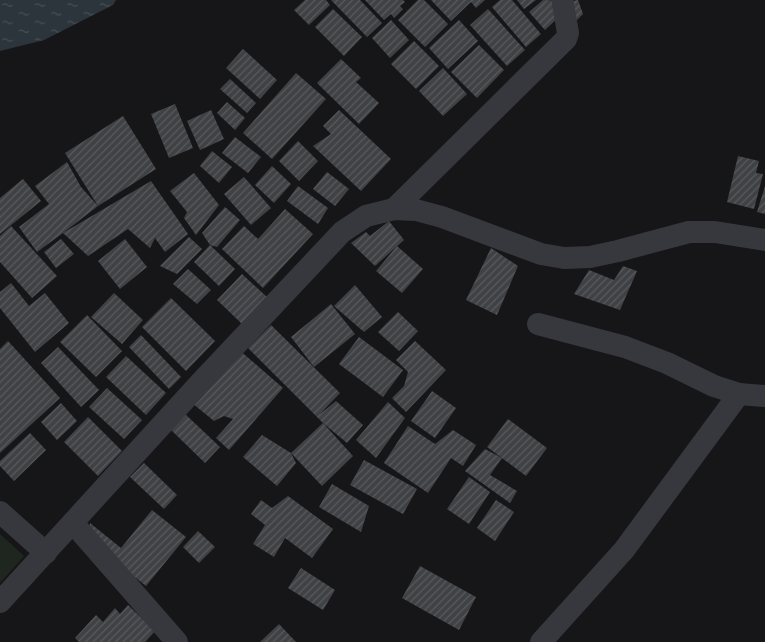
<svg xmlns="http://www.w3.org/2000/svg" width="765" height="642" font-family="'PT Sans',sans-serif">
<defs>
<pattern id="water-ripples" width="26" height="14" patternUnits="userSpaceOnUse" patternTransform="scale(1.25)"><rect width="26" height="14" fill="#2c353c"/><path d="M2 4q2-2 4 0t4 0M15 11q2-2 4 0t4 0" fill="none" stroke="#485056"/></pattern>
<pattern id="building-hatch" width="6" height="6" patternUnits="userSpaceOnUse" patternTransform="scale(1.25)"><rect width="6" height="6" fill="#404145"/><path d="M-1 1l2-2M0 6l6-6M5 7l2-2" fill="none" stroke="#595a5e"/></pattern>
</defs>
<rect width="100%" height="100%" fill="#161618"/>
<polygon fill="#1e261f" points="0,534 24,556 0,583"/>
<polygon fill="url(#water-ripples)" points="0,0 116,0 113,5 44,40 0,51"/>
<g fill="url(#building-hatch)">
<polygon points="305,0 326,0 330,5 309,25 294,10"/>
<polygon points="331,0 360,0 382,23 367,37"/>
<polygon points="365,0 403,0 405,2 400,6 403,9 394,18 391,14 384,20"/>
<polygon points="418,0 424,0 448,24 425,47 398,20"/>
<polygon points="431,0 485,0 476,8 471,2 451,21"/>
<polygon points="500,0 512,0 541,34 526,47 492,7"/>
<polygon points="517,0 536,0 524,9"/>
<polygon points="543,0 572,1 578,0 583,14 575,22 560,16 545,30 529,12"/>
<polygon points="333,9 362,37 344,56 315,27"/>
<polygon points="488,9 525,50 507,66 470,25"/>
<polygon points="391,20 409,40 390,58 372,38"/>
<polygon points="459,20 478,41 448,69 429,48"/>
<polygon points="414,41 439,66 416,89 391,64"/>
<polygon points="479,45 504,70 477,98 451,72"/>
<polygon points="243,49 277,80 260,99 226,68"/>
<polygon points="341,59 361,78 356,82 379,103 359,124 317,83"/>
<polygon points="443,68 467,94 443,116 419,91"/>
<polygon points="296,73 326,99 272,159 243,133"/>
<polygon points="230,79 256,103 247,113 220,89"/>
<polygon points="227,102 245,118 235,130 217,113"/>
<polygon points="175,104 193,148 169,158 151,114"/>
<polygon points="211,110 224,139 200,150 187,121"/>
<polygon points="339,110 391,159 361,191 313,146 331,134 323,126"/>
<polygon points="123,116 156,169 98,206 63,233 151,181 188,234 165,252 155,238 150,248 128,229 88,256 63,233 37,252 19,227 49,204 35,186 67,162 81,187 98,206 65,153"/>
<polygon points="235,137 261,157 248,173 222,153"/>
<polygon points="298,141 318,161 299,181 279,161"/>
<polygon points="212,151 232,167 219,183 200,166"/>
<polygon points="738,156 759,161 756,173 763,174 754,209 727,202"/>
<polygon points="272,166 291,184 274,203 255,185"/>
<polygon points="327,172 349,189 335,206 313,189"/>
<polygon points="194,173 219,205 196,235 184,218 187,212 170,191"/>
<polygon points="244,177 271,208 251,225 224,194"/>
<polygon points="23,179 41,201 0,234 0,198"/>
<polygon points="298,186 328,208 318,224 287,201"/>
<polygon points="765,186 765,214 757,212"/>
<polygon points="225,207 240,220 217,247 210,245 235,269 219,286 194,262 210,245 202,233"/>
<polygon points="285,209 313,234 263,288 222,249 244,226 258,239"/>
<polygon points="389,221 404,240 375,266 351,243 366,232 370,236"/>
<polygon points="11,226 57,276 32,298 0,262 0,236"/>
<polygon points="189,237 202,249 177,274 160,266"/>
<polygon points="61,239 74,254 56,268 44,252"/>
<polygon points="125,239 147,267 120,289 98,261"/>
<polygon points="397,246 423,269 402,293 376,271"/>
<polygon points="491,248 518,266 497,315 466,300"/>
<polygon points="623,266 637,271 620,310 574,294 589,270 614,280"/>
<polygon points="188,269 211,290 197,304 173,284"/>
<polygon points="242,274 267,297 242,324 217,300"/>
<polygon points="11,283 29,306 45,293 69,323 35,352 0,308 0,292"/>
<polygon points="355,285 382,317 364,332 334,306"/>
<polygon points="114,293 143,320 122,344 91,317"/>
<polygon points="171,298 215,341 186,371 142,327"/>
<polygon points="331,304 355,334 314,367 291,337"/>
<polygon points="398,312 418,331 399,351 378,332"/>
<polygon points="87,315 122,351 96,377 60,342"/>
<polygon points="271,325 340,393 319,415 336,401 363,425 347,443 323,423 353,456 322,486 291,453 296,463 277,486 243,457 262,435 291,453 323,423 248,348"/>
<polygon points="141,335 181,377 169,389 129,347"/>
<polygon points="359,337 403,370 383,397 339,364"/>
<polygon points="8,341 60,398 0,453 0,349"/>
<polygon points="415,341 446,370 406,412 392,398 404,386 408,372 396,360"/>
<polygon points="58,347 99,390 81,407 41,363"/>
<polygon points="238,349 283,388 229,450 216,438 233,419 224,416 214,421 192,403"/>
<polygon points="126,356 166,393 146,415 106,377"/>
<polygon points="107,388 142,420 124,439 89,407"/>
<polygon points="432,391 456,408 435,438 411,421"/>
<polygon points="388,402 405,418 376,458 356,440"/>
<polygon points="61,403 77,421 57,440 41,422"/>
<polygon points="184,413 220,447 205,463 169,428"/>
<polygon points="88,417 122,451 98,476 64,442"/>
<polygon points="508,419 547,448 526,476 487,447"/>
<polygon points="408,426 435,444 453,430 476,445 463,466 451,458 428,493 384,463"/>
<polygon points="30,433 46,450 14,481 0,466 0,461"/>
<polygon points="485,449 502,458 490,475 517,491 510,503 465,471"/>
<polygon points="364,460 417,489 403,514 350,485"/>
<polygon points="144,463 177,495 164,509 130,477"/>
<polygon points="469,477 490,492 469,524 447,509"/>
<polygon points="332,484 369,506 361,532 319,507"/>
<polygon points="288,496 333,529 312,558 285,538 274,557 253,544 265,525 251,514 261,500 272,508"/>
<polygon points="496,500 514,512 495,541 477,528"/>
<polygon points="152,510 186,537 146,586 88,540 90,523 121,548"/>
<polygon points="198,531 215,547 199,563 183,547"/>
<polygon points="420,566 476,597 459,630 402,598"/>
<polygon points="301,568 335,590 323,610 288,588"/>
<polygon points="128,605 155,631 145,642 79,642 75,638 96,615 103,622 115,608 120,614"/>
<polygon points="279,624 296,642 260,642"/>
</g>
<g fill="none" stroke-linecap="round" stroke-linejoin="round">
<g stroke="#37383d" stroke-width="22">
<polyline points="394,209 566,39 568,33 563,4"/>
<polyline points="538,324 625,347 667,363 714,386 739,394 765,396"/>
<polyline points="0,512 46,553"/>
<polyline points="73,523 177,642"/>
<polyline points="0,602 201,382 342,232 366,216 394,209 416,210 442,217 541,254 564,258 590,257 618,251 689,232 715,232 765,240"/>
<polyline points="541,642 624,550 739,394"/>
</g>
</g>
</svg>
